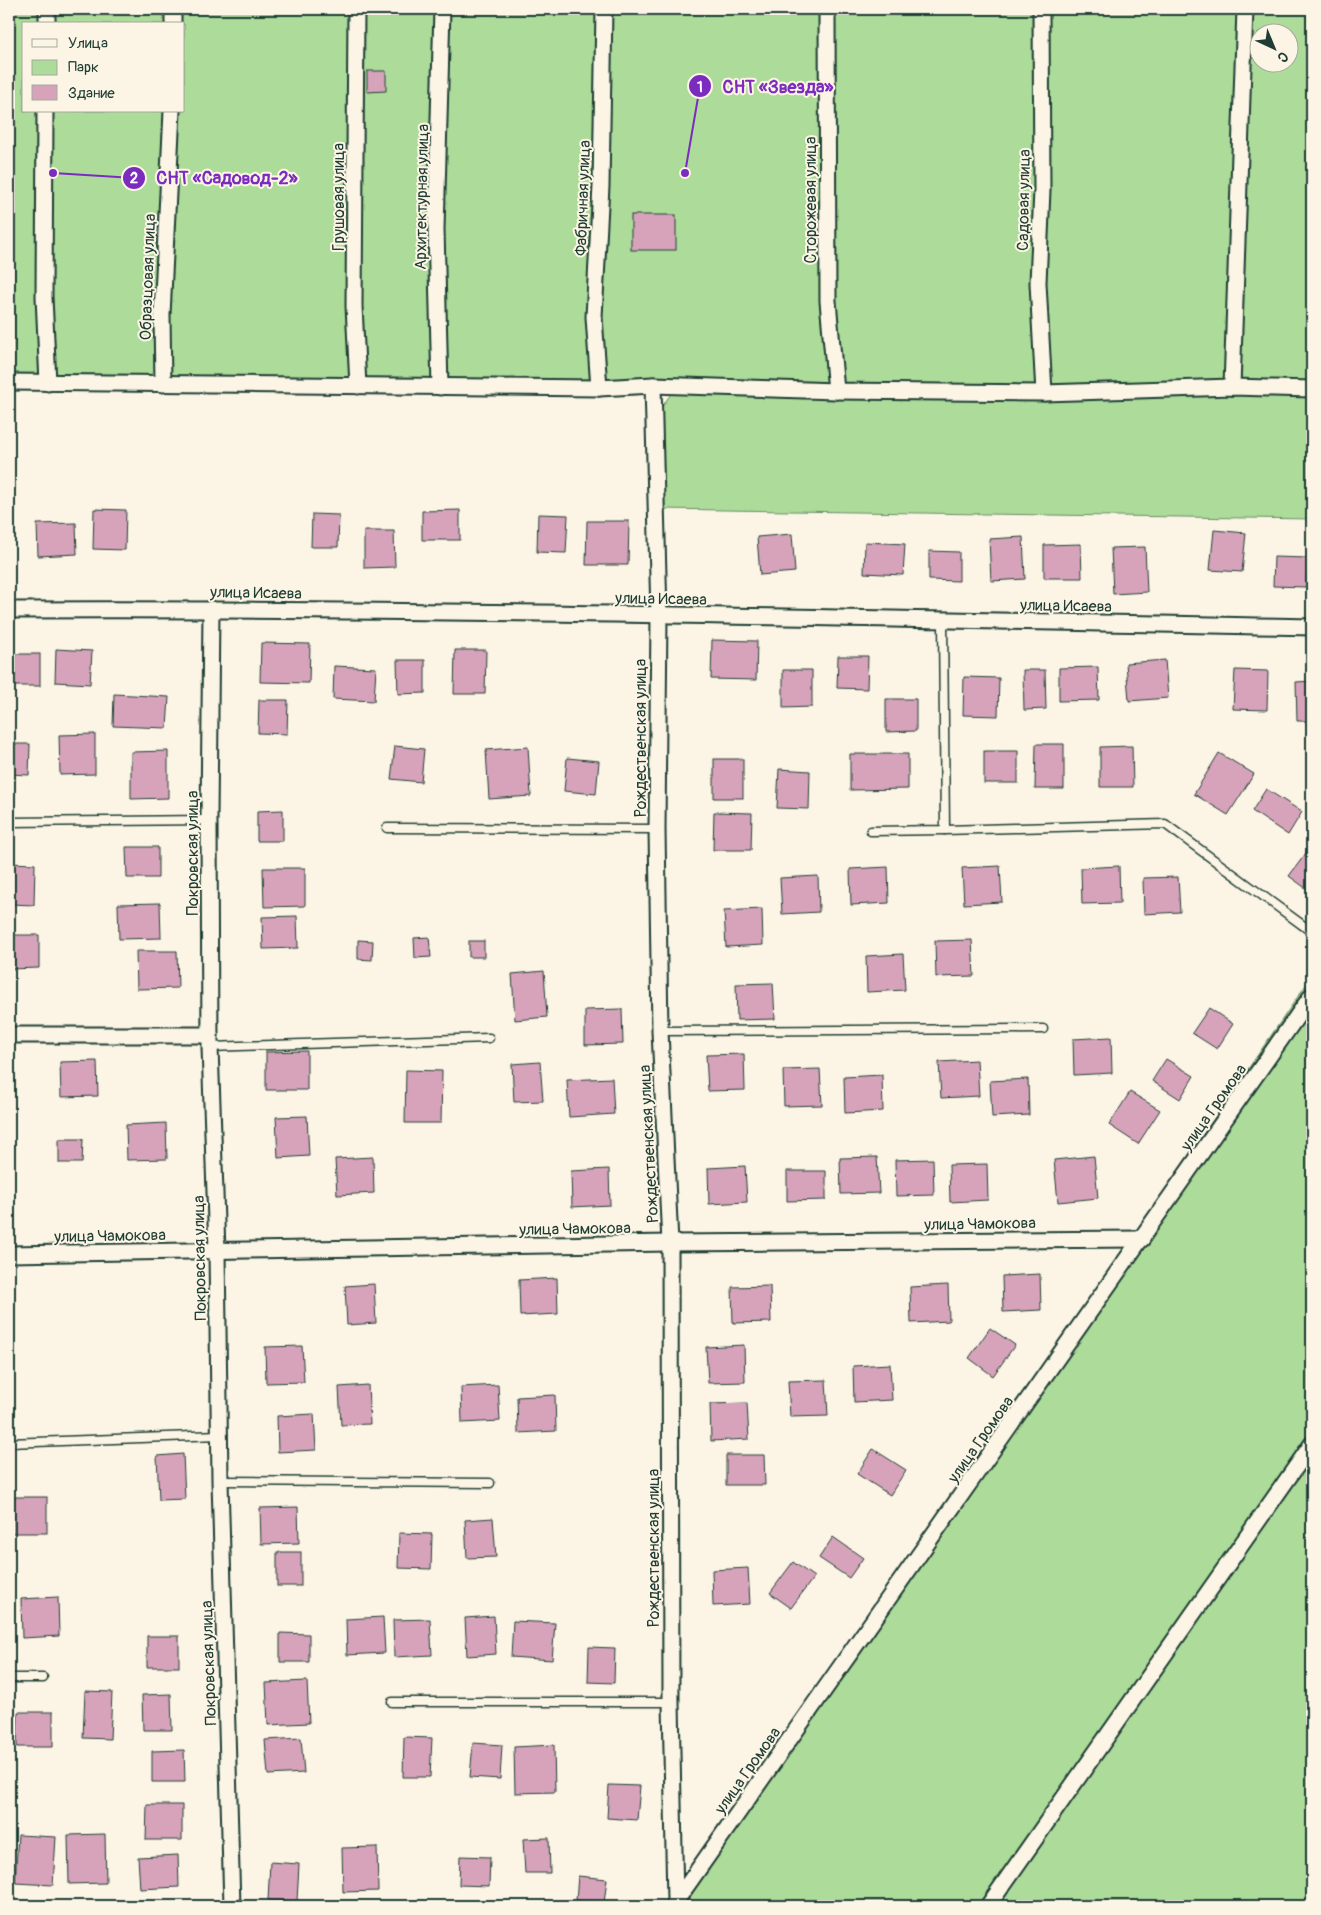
<svg xmlns="http://www.w3.org/2000/svg" width="1321" height="1915" font-family="Pangolin,sans-serif">
<rect width="100%" height="100%" fill="#fcf5e5"/>
<filter id="ink" filterUnits="userSpaceOnUse"><feTurbulence type="fractalNoise" baseFrequency=".02" numOctaves="2"/><feDisplacementMap in="SourceGraphic" scale="10" xChannelSelector="R" yChannelSelector="G"/><feConvolveMatrix kernelMatrix="1 2 1 2 8 2 1 2 1" color-interpolation-filters="sRGB"/></filter>
<g filter="url(#ink)">
<g fill="#addb9a" stroke="#668c67" fill-rule="evenodd">
<path d="M 9,9 L 1312,9 L 1312,519 L 658,509 L 660,410 L 674,389 L 9,383 ZM 24,24 L 184,24 L 184,111 L 24,111 ZM 1258,32 L 1288,32 L 1288,62 L 1258,62 Z"/>
<polygon points="1312,976 1312,1906 664,1906 844,1656"/>
</g>
<g fill="#d7a3bb" stroke="#1f3d34">
<polygon points="367,71 386,71 386,91 367,92"/>
<rect x="631" y="215" width="45" height="35"/>
<polygon points="94,509 126,510 125,550 93,549"/>
<polygon points="460,510 460,540 422,540 422,511"/>
<polygon points="312,514 339,515 338,547 311,547"/>
<polygon points="538,514 568,515 566,553 537,552"/>
<polygon points="587,521 629,521 628,565 586,565"/>
<polygon points="76,523 77,554 38,556 37,524"/>
<polygon points="1214,530 1246,533 1242,572 1210,570"/>
<polygon points="364,531 394,531 395,567 364,568"/>
<polygon points="792,534 795,572 760,575 757,537"/>
<polygon points="1023,537 1025,579 991,581 989,539"/>
<polygon points="865,542 905,544 903,575 864,573"/>
<polygon points="1081,544 1082,578 1044,578 1044,545"/>
<polygon points="1145,547 1147,592 1113,594 1111,548"/>
<polygon points="929,551 959,552 959,581 929,580"/>
<polygon points="1274,557 1307,558 1306,587 1273,586"/>
<polygon points="712,640 757,641 756,680 711,679"/>
<polygon points="261,643 310,644 309,683 260,682"/>
<polygon points="56,649 92,651 90,684 55,682"/>
<polygon points="455,650 486,650 485,694 454,694"/>
<rect x="9" y="654" width="31" height="32"/>
<polygon points="838,656 868,656 867,689 837,688"/>
<polygon points="397,660 425,660 425,693 398,694"/>
<polygon points="1165,660 1168,698 1129,701 1126,663"/>
<polygon points="334,666 376,668 374,701 333,699"/>
<polygon points="1098,667 1099,700 1059,701 1059,668"/>
<polygon points="783,670 812,670 812,707 783,708"/>
<polygon points="1023,670 1045,670 1046,709 1024,710"/>
<polygon points="1235,670 1268,671 1267,710 1233,709"/>
<polygon points="964,677 999,678 998,716 963,715"/>
<polygon points="1312,681 1312,721 1297,721 1296,682"/>
<polygon points="114,694 169,697 167,728 113,726"/>
<polygon points="886,699 916,699 916,731 886,732"/>
<polygon points="259,700 288,700 287,734 258,733"/>
<polygon points="95,734 95,774 60,775 59,735"/>
<polygon points="9,744 30,744 29,775 9,774"/>
<polygon points="1036,744 1064,744 1064,789 1035,789"/>
<polygon points="395,746 424,749 421,782 391,779"/>
<polygon points="1132,746 1133,787 1100,787 1100,747"/>
<polygon points="528,747 531,796 489,799 486,750"/>
<polygon points="168,751 168,798 131,799 131,752"/>
<rect x="984" y="751" width="34" height="32"/>
<polygon points="1219,753 1254,774 1228,815 1194,794"/>
<polygon points="850,754 908,754 908,789 850,790"/>
<polygon points="567,758 599,761 596,794 564,791"/>
<rect x="714" y="759" width="29" height="39"/>
<polygon points="779,769 810,771 809,809 777,808"/>
<polygon points="1266,789 1302,812 1288,835 1252,811"/>
<polygon points="283,810 283,841 257,841 257,811"/>
<polygon points="714,812 752,813 751,850 713,850"/>
<polygon points="1312,845 1312,889 1311,892 1289,876"/>
<polygon points="126,847 158,847 158,878 127,878"/>
<polygon points="9,863 35,864 34,905 9,904"/>
<polygon points="1000,866 1002,902 964,904 962,868"/>
<polygon points="1119,866 1120,903 1082,904 1081,868"/>
<polygon points="888,867 889,903 851,905 850,869"/>
<polygon points="263,868 305,868 305,906 264,907"/>
<polygon points="818,876 819,912 782,914 780,878"/>
<polygon points="1178,877 1180,912 1144,914 1143,878"/>
<polygon points="160,903 161,938 119,939 118,904"/>
<polygon points="762,909 763,945 726,947 724,911"/>
<polygon points="297,916 298,948 263,949 262,917"/>
<polygon points="9,935 39,935 39,968 9,969"/>
<polygon points="429,937 431,957 415,958 414,938"/>
<polygon points="358,940 373,941 372,960 358,959"/>
<polygon points="972,940 974,976 936,977 935,941"/>
<rect x="469" y="941" width="15" height="16"/>
<polygon points="136,951 177,951 178,988 137,989"/>
<polygon points="903,954 905,990 867,992 866,956"/>
<polygon points="544,971 547,1017 515,1020 512,974"/>
<polygon points="773,983 775,1019 737,1020 736,984"/>
<polygon points="1209,1008 1233,1024 1217,1049 1192,1033"/>
<polygon points="622,1009 623,1044 585,1045 585,1010"/>
<polygon points="1111,1037 1112,1073 1074,1075 1073,1039"/>
<polygon points="307,1051 307,1090 266,1090 266,1052"/>
<polygon points="744,1054 745,1090 708,1091 706,1055"/>
<polygon points="1166,1059 1194,1076 1180,1099 1152,1081"/>
<polygon points="977,1060 979,1096 941,1098 939,1062"/>
<polygon points="97,1061 98,1096 61,1097 60,1062"/>
<polygon points="540,1062 543,1101 514,1102 512,1064"/>
<polygon points="820,1069 822,1105 784,1106 783,1070"/>
<polygon points="406,1070 442,1071 441,1123 405,1123"/>
<polygon points="882,1075 883,1111 845,1113 844,1077"/>
<polygon points="612,1078 614,1114 569,1117 567,1080"/>
<polygon points="1028,1079 1029,1115 992,1117 990,1081"/>
<polygon points="1130,1092 1160,1110 1138,1144 1109,1125"/>
<polygon points="307,1116 309,1156 278,1158 276,1117"/>
<polygon points="166,1123 167,1159 127,1160 126,1125"/>
<polygon points="59,1139 83,1139 82,1163 59,1163"/>
<polygon points="1094,1156 1098,1198 1058,1202 1054,1160"/>
<polygon points="373,1157 374,1193 337,1195 335,1159"/>
<polygon points="877,1157 879,1193 841,1194 840,1158"/>
<polygon points="933,1159 934,1195 896,1196 895,1160"/>
<polygon points="987,1164 988,1200 950,1202 949,1165"/>
<polygon points="745,1166 747,1202 709,1204 708,1168"/>
<polygon points="609,1169 610,1205 572,1207 571,1171"/>
<polygon points="787,1171 826,1171 826,1200 787,1201"/>
<polygon points="1040,1274 1041,1310 1003,1312 1002,1276"/>
<polygon points="557,1278 558,1314 520,1316 519,1280"/>
<polygon points="374,1284 376,1323 347,1325 345,1286"/>
<polygon points="948,1285 949,1321 911,1323 910,1287"/>
<polygon points="770,1286 771,1322 733,1323 732,1287"/>
<polygon points="990,1328 1015,1345 993,1376 969,1358"/>
<polygon points="744,1345 745,1382 708,1383 706,1347"/>
<polygon points="302,1346 304,1382 266,1383 265,1347"/>
<polygon points="890,1364 892,1400 854,1402 853,1366"/>
<polygon points="826,1380 828,1416 790,1417 788,1381"/>
<polygon points="368,1385 370,1424 341,1425 339,1387"/>
<polygon points="498,1385 500,1421 462,1423 461,1387"/>
<polygon points="555,1395 556,1431 518,1433 517,1397"/>
<polygon points="747,1403 749,1439 711,1441 710,1404"/>
<polygon points="314,1414 316,1450 278,1452 277,1416"/>
<polygon points="873,1449 906,1470 890,1495 857,1474"/>
<polygon points="183,1454 185,1499 159,1500 157,1456"/>
<polygon points="726,1455 764,1455 765,1485 726,1485"/>
<rect x="11" y="1497" width="36" height="36"/>
<polygon points="298,1507 299,1543 261,1544 260,1508"/>
<polygon points="493,1518 496,1557 467,1558 465,1520"/>
<polygon points="399,1533 432,1534 431,1569 398,1568"/>
<polygon points="833,1537 863,1558 849,1578 819,1558"/>
<rect x="277" y="1552" width="24" height="34"/>
<polygon points="793,1562 814,1577 791,1608 770,1593"/>
<polygon points="748,1568 750,1604 713,1606 712,1570"/>
<polygon points="58,1597 59,1636 22,1638 21,1599"/>
<polygon points="494,1616 496,1654 467,1656 465,1618"/>
<polygon points="383,1617 385,1653 347,1655 346,1619"/>
<polygon points="430,1619 432,1655 394,1657 393,1620"/>
<polygon points="513,1621 555,1623 552,1660 511,1657"/>
<polygon points="280,1633 309,1634 309,1662 280,1662"/>
<rect x="147" y="1636" width="32" height="31"/>
<polygon points="589,1647 615,1648 614,1683 588,1682"/>
<polygon points="307,1681 309,1723 268,1725 266,1683"/>
<polygon points="85,1691 112,1692 110,1739 83,1738"/>
<polygon points="171,1694 172,1730 143,1730 142,1695"/>
<polygon points="18,1712 53,1712 53,1747 17,1747"/>
<polygon points="404,1737 432,1738 430,1777 403,1777"/>
<polygon points="301,1738 304,1773 268,1775 265,1740"/>
<polygon points="473,1743 502,1745 500,1779 470,1777"/>
<polygon points="554,1745 555,1792 515,1793 514,1747"/>
<polygon points="184,1750 185,1782 152,1782 152,1751"/>
<polygon points="609,1785 640,1786 637,1820 607,1818"/>
<polygon points="147,1805 182,1805 182,1840 146,1840"/>
<polygon points="105,1834 106,1883 69,1884 68,1835"/>
<polygon points="18,1835 56,1837 53,1885 15,1883"/>
<polygon points="549,1838 550,1873 525,1873 523,1839"/>
<polygon points="377,1847 378,1891 343,1892 342,1848"/>
<polygon points="178,1855 179,1887 140,1889 138,1857"/>
<polygon points="460,1856 490,1857 489,1886 459,1885"/>
<polygon points="270,1862 299,1864 297,1901 268,1900"/>
<polygon points="578,1876 607,1879 604,1903 576,1900"/>
</g>
<g fill="none" stroke-linecap="round" stroke-linejoin="round">
<g stroke="#1f3d34" stroke-width="11">
<g id="service">
<polyline points="9,822 209,820"/>
<polyline points="387,828 657,829"/>
<polyline points="945,830 1165,824 1312,932"/>
<polyline points="871,831 945,830 943,620"/>
<polyline points="660,1031 1043,1029"/>
<polyline points="210,1047 489,1038"/>
<polyline points="9,1443 219,1435"/>
<polyline points="220,1481 490,1483"/>
<polyline points="9,1678 43,1678"/>
<polyline points="392,1702 671,1702"/>
</g>
</g>
<g stroke="#1f3d34" stroke-width="19">
<g id="minor">
<polyline points="173,9 173,24"/>
<polyline points="356,9 354,306 358,386"/>
<polyline points="827,9 828,301 836,391"/>
<polyline points="1041,9 1042,190 1038,283 1044,393"/>
<polyline points="47,24 47,9"/>
<polyline points="45,111 44,297 48,383"/>
<polyline points="9,382 599,388 653,385 836,391 1044,393 1232,387 1312,389"/>
<polyline points="163,384 162,315 172,111"/>
<polyline points="653,385 659,615 657,829 660,1031 670,1243 671,1702 675,1901"/>
<polyline points="440,387 436,229 442,9"/>
<polyline points="1232,387 1245,9"/>
<polyline points="599,388 594,317 601,186 604,9"/>
<polyline points="211,609 209,820 210,1047 217,1251 220,1481 232,1906"/>
<path d="M 9,610 C 443,608 878,619 1312,627"/>
<polyline points="9,1035 210,1035"/>
<polyline points="9,1254 670,1243 1142,1239"/>
<polyline points="674,1904 1312,995"/>
<polyline points="988,1906 1312,1444"/>
</g>
</g>
<use href="#service" stroke="#fcf5e5" stroke-width="8"/>
<use href="#minor" stroke="#fcf5e5" stroke-width="15"/>
</g>
</g>
<g text-anchor="middle" stroke-width="4" stroke-linejoin="round" paint-order="stroke">
<g font-size="16" fill="#1f3d34" stroke="#fcf5e5">
<text transform="translate(338 197) rotate(-90)" y="6">Грушовая улица</text>
<text transform="translate(421 197) rotate(-89)" y="6">Архитектурная улица</text>
<text transform="translate(582 198) rotate(-88)" y="6">Фабричная улица</text>
<text transform="translate(810 200) rotate(-90)" y="6">Сторожевая улица</text>
<text transform="translate(1023 200) rotate(-89)" y="6">Садовая улица</text>
<text transform="translate(147 277) rotate(-88)" y="6">Образцовая улица</text>
<text transform="translate(256 592) rotate(1)" y="6">улица Исаева</text>
<text transform="translate(661 598) rotate(1)" y="6">улица Исаева</text>
<text transform="translate(1066 605) rotate(1)" y="6">улица Исаева</text>
<text transform="translate(640 738) rotate(-90)" y="6">Рождественская улица</text>
<text transform="translate(192 853) rotate(-90)" y="6">Покровская улица</text>
<text transform="translate(1213 1107) rotate(-55)" y="6">улица Громова</text>
<text transform="translate(648 1144) rotate(-93)" y="6">Рождественская улица</text>
<text transform="translate(980 1223) rotate(-1)" y="6">улица Чамокова</text>
<text transform="translate(575 1228) rotate(-1)" y="6">улица Чамокова</text>
<text transform="translate(110 1235) rotate(-1)" y="6">улица Чамокова</text>
<text transform="translate(199 1258) rotate(-91)" y="6">Покровская улица</text>
<text transform="translate(980 1439) rotate(-55)" y="6">улица Громова</text>
<text transform="translate(653 1548) rotate(-90)" y="6">Рождественская улица</text>
<text transform="translate(208 1663) rotate(-92)" y="6">Покровская улица</text>
<text transform="translate(747 1770) rotate(-55)" y="6">улица Громова</text>
</g>
</g>
<path fill="none" stroke="#7b2cbf" stroke-width="2" d="M685 173L700 86M53 173L134 178"/>
<g fill="#7b2cbf" stroke="#fcf5e5" stroke-width="2">
<circle cx="685" cy="173" r="5"/>
<circle cx="53" cy="173" r="5"/>
<circle cx="700" cy="86" r="12"/>
<circle cx="134" cy="178" r="12"/>
</g>
<g font-size="15" text-anchor="middle" font-weight="bold" fill="#fff">
<text x="700" y="92">1</text>
<text x="134" y="183">2</text>
</g>
<g font-size="18" text-anchor="middle" font-weight="bold" fill="#7b2cbf" stroke="#fcf5e5" stroke-width="4" stroke-linejoin="round" paint-order="stroke">
<text x="778" y="93">СНТ «Звезда»</text>
<text x="227" y="184">СНТ «Садовод-2»</text>
</g>
<rect width="1321" height="1915" fill="none" stroke="#fcf5e5" stroke-width="30"/>
<rect x="15" y="15" width="1291" height="1885" fill="none" stroke="#1f3d34" stroke-width="2" filter="url(#ink)"/>
<rect x="22" y="22" width="162" height="90" fill="#fcf5e5" stroke="#a4ab9e"/>
<rect x="32" y="39" width="25" height="8" fill="#fcf5e5" stroke="#a4ab9e"/>
<text x="68" y="48" font-size="15" fill="#1f3d34">Улица</text>
<rect x="32" y="60" width="25" height="15" fill="#addb9a" stroke="#a4ab9e"/>
<text x="68" y="72" font-size="15" fill="#1f3d34">Парк</text>
<rect x="32" y="85" width="25" height="15" fill="#d7a3bb" stroke="#a4ab9e"/>
<text x="68" y="98" font-size="15" fill="#1f3d34">Здание</text>
<g transform="translate(1274 48) rotate(136)"><circle r="24" fill="#fcf5e5" stroke="#a4ab9e"/>
<path d="M0-4L9 19L0 12L-9 19Z" fill="#1f3d34"/>
<text y="-8" font-size="14" font-weight="bold" text-anchor="middle" fill="#1f3d34">С</text>
</g>
</svg>
